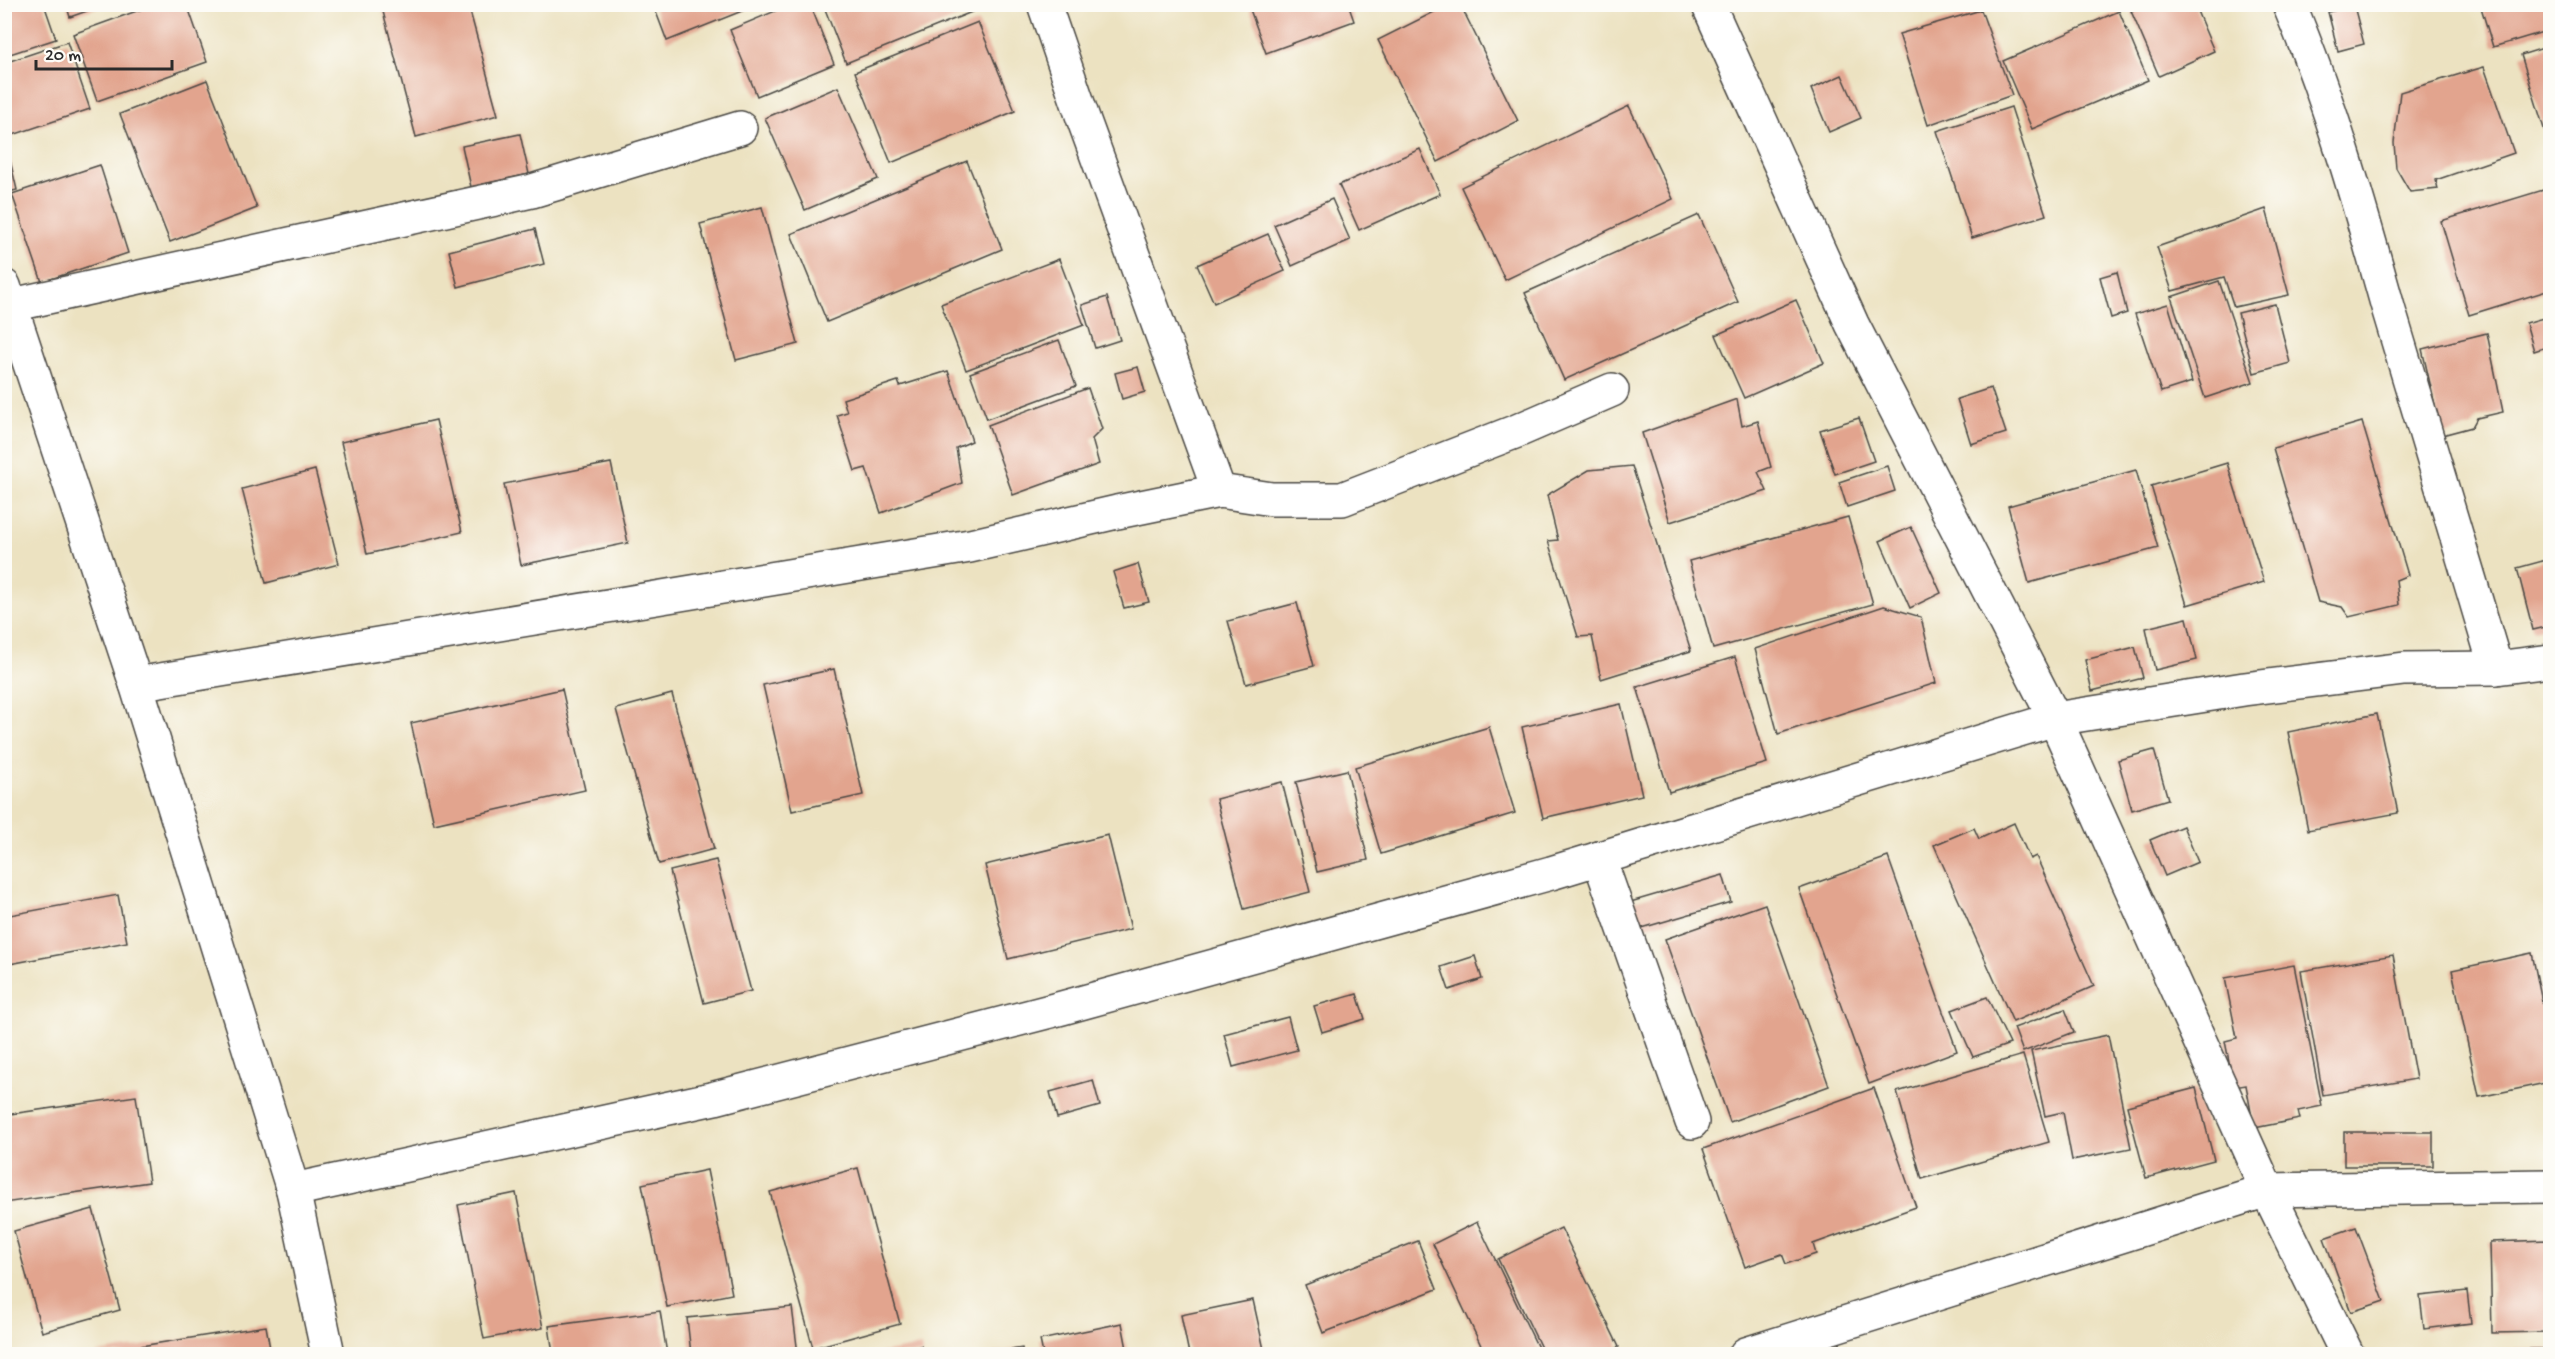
<svg xmlns="http://www.w3.org/2000/svg" width="2555" height="1359" font-family="'Gochi Hand',sans-serif">
<rect width="100%" height="100%" fill="#fdfcf7"/>
<filter id="ink" filterUnits="userSpaceOnUse"><feTurbulence type="fractalNoise" baseFrequency=".0167" numOctaves="2"/><feDisplacementMap in="SourceGraphic" scale="12" xChannelSelector="R" yChannelSelector="G"/><feConvolveMatrix kernelMatrix="1 2 1 2 8 2 1 2 1" color-interpolation-filters="sRGB"/></filter>
<filter id="wash" filterUnits="userSpaceOnUse"><feTurbulence type="fractalNoise" baseFrequency=".008" numOctaves="4" result="noise"/><feDisplacementMap in="SourceGraphic" scale="24" xChannelSelector="R" yChannelSelector="G"/><feGaussianBlur stdDeviation="1.35" result="paint"/><feColorMatrix in="noise" values="0 0 0 0 0 0 0 0 0 0 0 0 0 0 0 0 0 1.4 0 .05"/><feComposite in="paint" operator="in"/></filter>
<g filter="url(#wash)">
<rect width="100%" height="100%" fill="#ece2c1"/>
<g id="blocks">
<g fill="#e2a48e">
<polygon points="4,4 44,4 56,39 4,56"/>
<polygon points="66,4 104,4 104,5 70,17"/>
<polygon points="156,4 187,4 207,62 97,101 73,34"/>
<polygon points="381,4 468,4 498,115 416,137"/>
<polygon points="653,4 757,4 757,5 667,41"/>
<polygon points="792,4 810,4 834,64 757,96 730,30"/>
<polygon points="823,4 983,4 984,7 846,63"/>
<polygon points="1248,4 1348,4 1354,21 1266,53"/>
<polygon points="1450,4 1460,4 1518,121 1438,162 1378,40"/>
<polygon points="2146,4 2194,4 2214,51 2159,76 2131,11"/>
<polygon points="2480,4 2550,4 2550,30 2493,47"/>
<polygon points="2354,6 2364,44 2338,51 2328,12"/>
<polygon points="1981,10 2012,95 1928,125 1899,34"/>
<polygon points="2119,11 2148,80 2032,129 2003,61"/>
<polygon points="978,22 1015,111 891,163 855,72"/>
<polygon points="67,42 90,109 4,138 4,63"/>
<polygon points="2550,46 2550,148 2521,55"/>
<polygon points="2484,67 2514,153 2436,180 2438,189 2410,192 2396,168 2394,143 2400,92"/>
<polygon points="1842,75 1861,118 1829,132 1811,89"/>
<polygon points="207,80 257,208 170,242 120,114"/>
<polygon points="838,87 878,179 805,210 765,118"/>
<polygon points="1629,106 1673,199 1505,280 1461,187"/>
<polygon points="2011,107 2046,215 1972,238 1937,131"/>
<polygon points="520,134 529,174 471,187 462,146"/>
<polygon points="1420,149 1440,194 1359,230 1339,185"/>
<polygon points="9,156 17,190 4,193 4,157"/>
<polygon points="967,161 1002,249 827,322 791,234"/>
<polygon points="100,165 128,253 42,282 12,194"/>
<polygon points="2550,188 2550,290 2469,315 2441,221"/>
<polygon points="1332,199 1350,240 1292,266 1274,225"/>
<polygon points="762,207 798,344 736,360 700,224"/>
<polygon points="2266,209 2289,295 2234,307 2224,277 2172,291 2157,247"/>
<polygon points="1699,215 1738,302 1564,380 1525,293"/>
<polygon points="535,229 544,264 458,287 449,251"/>
<polygon points="1268,234 1285,271 1214,303 1197,265"/>
<polygon points="1059,259 1084,325 966,370 941,304"/>
<polygon points="2117,272 2127,313 2111,318 2100,277"/>
<polygon points="2219,281 2253,382 2205,398 2171,297"/>
<polygon points="1107,297 1120,340 1095,348 1082,305"/>
<polygon points="1796,300 1824,363 1744,398 1716,335"/>
<polygon points="2168,304 2192,382 2161,392 2135,314"/>
<polygon points="2275,304 2290,363 2254,373 2238,313"/>
<polygon points="2550,316 2550,346 2534,351 2526,323"/>
<polygon points="2487,333 2503,412 2477,418 2472,427 2442,435 2422,349"/>
<polygon points="1059,340 1076,386 987,419 970,373"/>
<polygon points="1138,367 1145,392 1122,399 1115,373"/>
<polygon points="948,371 972,441 956,448 962,483 881,513 866,468 855,471 837,415 847,412 843,399 898,381 900,386"/>
<polygon points="1088,388 1102,429 1092,439 1099,464 1013,495 988,425"/>
<polygon points="1991,388 2006,433 1971,444 1957,399"/>
<polygon points="1737,399 1742,426 1758,421 1771,467 1758,472 1767,491 1670,522 1642,433"/>
<polygon points="1859,418 1874,461 1835,474 1820,430"/>
<polygon points="436,420 462,532 367,554 341,442"/>
<polygon points="2362,422 2408,575 2396,580 2399,605 2349,617 2342,607 2318,602 2273,448"/>
<polygon points="611,463 628,543 521,565 504,484"/>
<polygon points="2227,463 2264,582 2187,605 2151,486"/>
<polygon points="1632,466 1691,651 1601,679 1592,636 1578,637 1548,541 1558,540 1547,495 1589,470"/>
<polygon points="1887,466 1895,491 1847,507 1839,482"/>
<polygon points="315,470 339,564 266,583 242,489"/>
<polygon points="2136,470 2158,548 2029,583 2008,506"/>
<polygon points="1848,517 1873,604 1713,649 1689,561"/>
<polygon points="1911,527 1941,593 1910,608 1880,541"/>
<polygon points="2550,559 2550,626 2533,630 2517,568"/>
<polygon points="1138,564 1149,602 1124,608 1113,572"/>
<polygon points="1297,603 1314,666 1246,684 1228,621"/>
<polygon points="1884,606 1921,617 1936,683 1778,734 1755,649"/>
<polygon points="2187,618 2197,660 2155,670 2146,628"/>
<polygon points="2135,647 2143,678 2092,691 2085,660"/>
<polygon points="1735,657 1767,763 1669,792 1637,687"/>
<polygon points="834,669 863,795 792,811 763,685"/>
<polygon points="562,689 585,790 434,824 411,723"/>
<polygon points="672,694 714,849 659,864 616,709"/>
<polygon points="1621,704 1642,795 1543,818 1522,727"/>
<polygon points="2377,714 2398,813 2308,830 2288,732"/>
<polygon points="1489,727 1515,813 1381,854 1355,767"/>
<polygon points="2154,750 2168,799 2132,810 2118,760"/>
<polygon points="1347,770 1368,860 1317,872 1296,782"/>
<polygon points="1282,782 1310,892 1244,909 1216,799"/>
<polygon points="2014,823 2030,859 2036,856 2094,986 2013,1022 1934,845 1974,828 1979,839"/>
<polygon points="2183,826 2198,862 2165,876 2150,840"/>
<polygon points="1108,835 1131,929 1008,959 985,865"/>
<polygon points="1888,857 1957,1051 1869,1084 1799,889"/>
<polygon points="716,860 751,991 704,1003 670,871"/>
<polygon points="1723,875 1731,902 1635,930 1627,903"/>
<polygon points="118,895 127,942 4,965 4,916"/>
<polygon points="1765,904 1829,1086 1730,1122 1665,939"/>
<polygon points="2532,953 2550,1041 2550,1082 2479,1097 2452,970"/>
<polygon points="2393,955 2416,1079 2323,1095 2301,971"/>
<polygon points="1475,956 1482,979 1449,990 1441,967"/>
<polygon points="2294,965 2322,1106 2298,1111 2300,1119 2254,1128 2246,1085 2234,1087 2225,1041 2237,1038 2225,978"/>
<polygon points="1357,994 1365,1019 1322,1032 1314,1006"/>
<polygon points="1987,997 2010,1044 1973,1057 1952,1010"/>
<polygon points="2065,1009 2074,1032 2023,1052 2014,1028"/>
<polygon points="1288,1017 1297,1050 1233,1067 1224,1034"/>
<polygon points="2108,1035 2131,1148 2072,1160 2063,1112 2045,1116 2031,1051"/>
<polygon points="2023,1055 2049,1142 1922,1179 1897,1092"/>
<polygon points="1093,1080 1100,1106 1057,1118 1050,1092"/>
<polygon points="1874,1088 1916,1207 1813,1244 1816,1254 1786,1264 1782,1254 1745,1267 1703,1149"/>
<polygon points="2196,1088 2214,1160 2146,1178 2127,1106"/>
<polygon points="136,1096 149,1182 4,1203 4,1115"/>
<rect x="2344" y="1132" width="89" height="34"/>
<polygon points="858,1168 900,1324 813,1348 770,1192"/>
<polygon points="707,1170 732,1294 667,1307 642,1184"/>
<polygon points="516,1193 543,1328 484,1339 458,1205"/>
<polygon points="93,1209 120,1310 42,1332 14,1231"/>
<polygon points="1477,1222 1541,1354 1485,1354 1433,1244"/>
<polygon points="2356,1227 2384,1301 2351,1312 2324,1238"/>
<polygon points="1561,1228 1619,1347 1603,1354 1544,1354 1498,1259"/>
<polygon points="2550,1240 2550,1332 2492,1333 2490,1242"/>
<polygon points="1418,1241 1437,1289 1323,1333 1305,1285"/>
<polygon points="2467,1291 2471,1323 2424,1329 2420,1296"/>
<polygon points="1253,1300 1265,1354 1189,1354 1181,1315"/>
<polygon points="792,1307 798,1354 691,1354 687,1318"/>
<polygon points="660,1311 667,1354 553,1354 549,1326"/>
<polygon points="1122,1323 1128,1354 1043,1354 1040,1340"/>
<polygon points="266,1326 271,1354 97,1354 97,1353"/>
<polygon points="921,1346 922,1354 880,1354 880,1353"/>
<polygon points="1022,1348 1023,1354 993,1354 993,1353"/>
<polygon points="2550,1349 2550,1354 2450,1354 2449,1350"/>
</g>
</g>
</g>
<g filter="url(#ink)">
<use href="#blocks" fill-opacity="0" stroke="#484642" stroke-width="1.5"/>
<g fill="none" stroke-linecap="round" stroke-linejoin="round">
<g stroke="#484642" stroke-width="36">
<g id="minor">
<polyline points="1044,4 1083,118 1219,491"/>
<polyline points="1708,4 1852,324 2055,719 2267,1190 2347,1354"/>
<path d="M 2289,4 C 2331,104 2360,207 2389,311 C 2424,431 2461,549 2496,668"/>
<polyline points="4,286 136,684 293,1190 328,1354"/>
<polyline points="12,305 532,191 740,128"/>
<polyline points="136,684 970,546 1117,512 1219,491 1272,499 1342,499 1517,431 1612,390"/>
<polyline points="1599,858 1692,1122"/>
<polyline points="293,1190 715,1098 1062,1008 1551,873 2055,719 2244,689 2404,669 2496,668 2550,661"/>
<polyline points="1746,1354 2267,1190 2550,1186"/>
</g>
</g>
<use href="#minor" stroke="#fff" stroke-width="33"/>
</g>
</g>
<rect width="2555" height="1359" fill="none" stroke="#fdfcf7" stroke-width="24"/>
<path d="M36 60v9h136v-9" fill="none" stroke="#2b2b2b" stroke-width="3"/>
<text x="45" y="60" font-size="18" fill="#2b2b2b" stroke="#fdfcf7" stroke-width="4.5" paint-order="stroke">20 m</text>
</svg>
